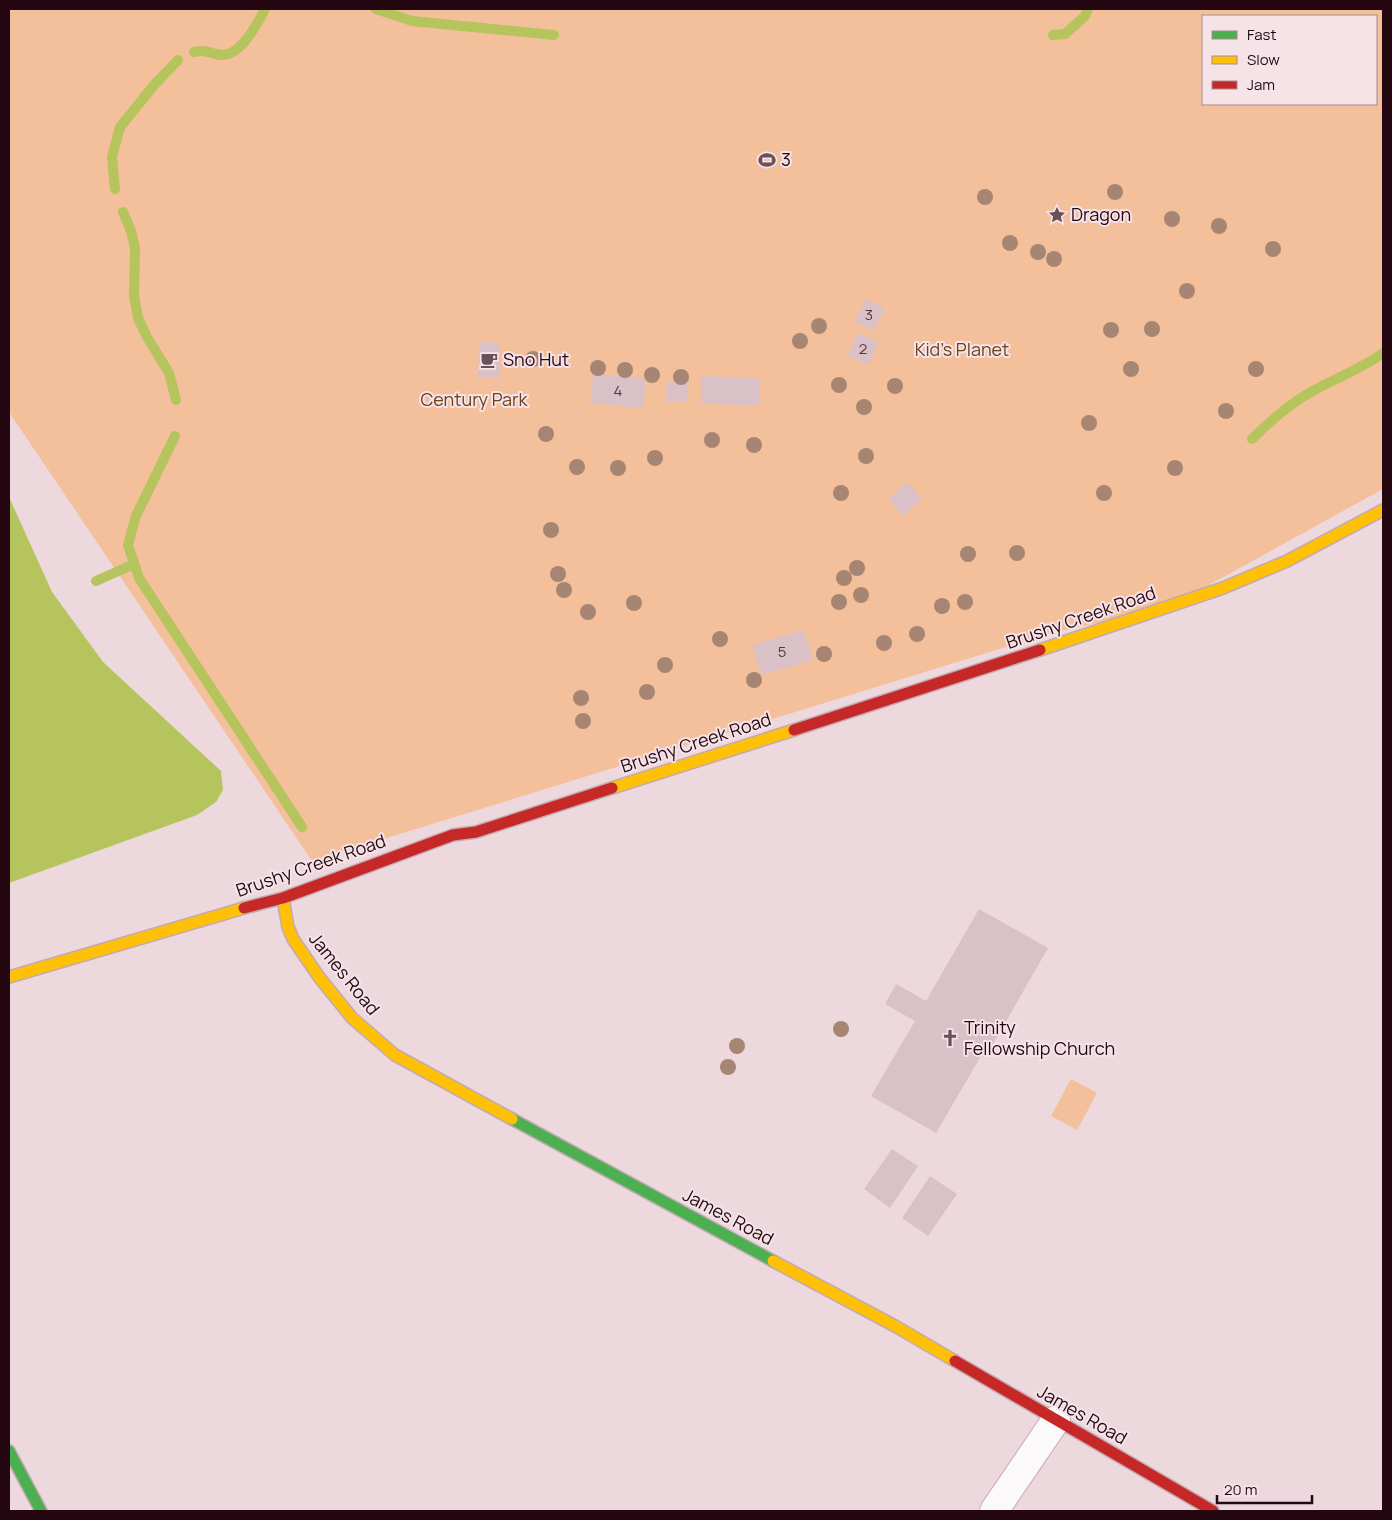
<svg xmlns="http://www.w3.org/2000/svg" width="1392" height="1520" font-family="Manrope,sans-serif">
<rect width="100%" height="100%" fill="#ecd8dd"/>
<g fill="#f4bf9b" fill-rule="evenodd">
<path d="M 9,9 L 1383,9 L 1383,489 L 1167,608 L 1051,633 L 312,861 L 9,412 ZM 1203,16 L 1376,16 L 1376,104 L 1203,104 Z"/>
<polygon points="1071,1079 1097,1093 1077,1130 1051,1116"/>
</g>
<polygon fill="#b5c45c" points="9,497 52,592 103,662 221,771 223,790 216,802 197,815 9,883"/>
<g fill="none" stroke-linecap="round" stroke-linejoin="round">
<g stroke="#b5c45c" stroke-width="10">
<polyline points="376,9 412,21 554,35"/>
<polyline points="1053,35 1065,34 1085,16 1088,9"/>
<path d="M 194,52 C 209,49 209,54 221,55 C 241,56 257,24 265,9"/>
<polyline points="115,189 112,157 120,127 155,84 178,60"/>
<polyline points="123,212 131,231 135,248 134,296 138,318 147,337 169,373 176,400"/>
<polyline points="175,436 136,516 128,545 139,578 302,827"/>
<path d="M 1252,439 C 1273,418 1295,399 1322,386 C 1343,375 1364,367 1383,353"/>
<polyline points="96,581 134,564"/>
</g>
</g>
<g fill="#dac1c8">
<polygon points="866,299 885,308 873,331 854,322"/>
<polygon points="857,333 878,341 869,365 848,357"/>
<polygon points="479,342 500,343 499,378 478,378"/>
<polygon points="593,374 646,379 643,408 590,403"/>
<polygon points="701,376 760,378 760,406 701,403"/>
<polygon points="667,382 688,382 688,402 666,401"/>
<polygon points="907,482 922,499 903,516 889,499"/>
<polygon points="804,630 813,660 761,675 752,645"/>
<polygon points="979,909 1048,948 985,1058 981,1056 936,1133 871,1096 915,1021 885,1004 896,984 926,1001"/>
<polygon points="892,1149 918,1166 890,1208 864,1189"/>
<polygon points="930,1176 957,1194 928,1236 902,1218"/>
</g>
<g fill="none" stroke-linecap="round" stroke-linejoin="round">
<g stroke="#c3aab1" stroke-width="30">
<polyline id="street" points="994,1511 1056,1420"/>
</g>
<g stroke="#c3aab1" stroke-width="14">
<g id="fast">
<polyline points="512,1119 773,1261"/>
<polyline points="9,1451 41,1511"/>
</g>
</g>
<g stroke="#c3aab1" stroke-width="14">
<g id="slow">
<polyline points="1040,650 1223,588 1287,561 1383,510"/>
<polyline points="612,788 794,730"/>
<polyline points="283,898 288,927 293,939 319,977 352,1018 395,1055 512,1119"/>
<polyline points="9,977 244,908"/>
<polyline points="773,1261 895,1326 955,1361"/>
</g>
</g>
<g stroke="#c3aab1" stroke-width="14">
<g id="jam">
<polyline points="794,730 1040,650"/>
<polyline points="244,908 283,898 453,835 476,832 612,788"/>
<polyline points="955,1361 1213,1511"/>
</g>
</g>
<use href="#street" stroke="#fcf9fa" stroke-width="28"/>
<use href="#fast" stroke="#4caf50" stroke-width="11"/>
<use href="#slow" stroke="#ffc107" stroke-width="11"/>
<use href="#jam" stroke="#c62828" stroke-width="11"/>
</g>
<g fill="#a68672">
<circle cx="1115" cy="192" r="8"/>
<circle cx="985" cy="197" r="8"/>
<circle cx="1172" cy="219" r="8"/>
<circle cx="1219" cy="226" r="8"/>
<circle cx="1010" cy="243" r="8"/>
<circle cx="1273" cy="249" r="8"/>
<circle cx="1038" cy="252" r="8"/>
<circle cx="1054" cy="259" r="8"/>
<circle cx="1187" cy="291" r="8"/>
<circle cx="819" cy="326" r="8"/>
<circle cx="1152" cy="329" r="8"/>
<circle cx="1111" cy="330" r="8"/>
<circle cx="800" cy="341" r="8"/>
<circle cx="533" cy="359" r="8"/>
<circle cx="598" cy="368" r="8"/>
<circle cx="1131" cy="369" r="8"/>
<circle cx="1256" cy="369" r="8"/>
<circle cx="625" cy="370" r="8"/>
<circle cx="652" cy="375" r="8"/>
<circle cx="681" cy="377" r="8"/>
<circle cx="839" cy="385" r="8"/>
<circle cx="895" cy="386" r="8"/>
<circle cx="864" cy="407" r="8"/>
<circle cx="1226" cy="411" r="8"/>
<circle cx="1089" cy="423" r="8"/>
<circle cx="546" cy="434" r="8"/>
<circle cx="712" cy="440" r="8"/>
<circle cx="754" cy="445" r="8"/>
<circle cx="866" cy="456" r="8"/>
<circle cx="655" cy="458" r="8"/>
<circle cx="577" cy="467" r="8"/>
<circle cx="618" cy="468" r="8"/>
<circle cx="1175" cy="468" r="8"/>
<circle cx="841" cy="493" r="8"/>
<circle cx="1104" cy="493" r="8"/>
<circle cx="551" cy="530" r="8"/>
<circle cx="1017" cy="553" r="8"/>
<circle cx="968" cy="554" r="8"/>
<circle cx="857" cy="568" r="8"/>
<circle cx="558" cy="574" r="8"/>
<circle cx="844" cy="578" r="8"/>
<circle cx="564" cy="590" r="8"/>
<circle cx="861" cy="595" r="8"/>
<circle cx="839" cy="602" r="8"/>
<circle cx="965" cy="602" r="8"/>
<circle cx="634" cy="603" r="8"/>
<circle cx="942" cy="606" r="8"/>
<circle cx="588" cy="612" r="8"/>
<circle cx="917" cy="634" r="8"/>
<circle cx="720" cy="639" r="8"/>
<circle cx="884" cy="643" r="8"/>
<circle cx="824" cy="654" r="8"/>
<circle cx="665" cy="665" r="8"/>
<circle cx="754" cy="680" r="8"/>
<circle cx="647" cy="692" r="8"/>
<circle cx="581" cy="698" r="8"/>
<circle cx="583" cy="721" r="8"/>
<circle cx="841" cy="1029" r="8"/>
<circle cx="737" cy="1046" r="8"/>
<circle cx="728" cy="1067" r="8"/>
</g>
<defs>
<g id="stadium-bare" transform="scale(1.35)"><path d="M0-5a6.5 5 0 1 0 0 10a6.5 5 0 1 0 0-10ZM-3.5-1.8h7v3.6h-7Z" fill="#6b5059" stroke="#f5e3e7" stroke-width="2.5" paint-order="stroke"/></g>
<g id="sight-bare" transform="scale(1.35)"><path d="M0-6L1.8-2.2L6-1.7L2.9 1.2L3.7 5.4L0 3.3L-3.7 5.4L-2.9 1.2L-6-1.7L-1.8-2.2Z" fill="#6b5059" stroke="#f5e3e7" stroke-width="2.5" paint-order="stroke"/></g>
<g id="cafe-bare" transform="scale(1.35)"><path d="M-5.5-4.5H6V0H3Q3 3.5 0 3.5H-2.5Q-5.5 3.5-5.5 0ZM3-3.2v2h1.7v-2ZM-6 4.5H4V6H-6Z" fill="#6b5059" stroke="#f5e3e7" stroke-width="2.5" paint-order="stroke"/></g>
<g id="church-bare" transform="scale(1.35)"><path d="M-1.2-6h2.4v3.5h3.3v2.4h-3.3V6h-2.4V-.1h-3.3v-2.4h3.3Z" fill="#6b5059" stroke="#f5e3e7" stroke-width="2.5" paint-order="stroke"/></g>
</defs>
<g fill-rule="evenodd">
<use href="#stadium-bare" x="767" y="160"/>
<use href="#sight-bare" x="1057" y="215"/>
<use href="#cafe-bare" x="489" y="360"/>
<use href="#church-bare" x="950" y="1038"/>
</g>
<g text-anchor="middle" stroke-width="4" stroke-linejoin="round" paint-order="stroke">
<g font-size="15" fill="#523640">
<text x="869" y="320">3</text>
<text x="863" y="354">2</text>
<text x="618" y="396">4</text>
<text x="782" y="657">5</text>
</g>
<g font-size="18" fill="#250712" stroke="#f5e3e7" text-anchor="start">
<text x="781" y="166">3</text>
<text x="1071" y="221">Dragon</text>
<text x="503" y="366">Sno Hut</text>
<text x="964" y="1034">Trinity<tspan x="964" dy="21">Fellowship Church</tspan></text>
</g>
<g font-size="18" fill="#6c421a" stroke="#f5e3e7">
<text x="962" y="356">Kid's Planet</text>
<text x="474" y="406">Century Park</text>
</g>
<g font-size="18" fill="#250712" stroke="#f5e3e7">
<text transform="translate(1081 618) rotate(-19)" y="6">Brushy Creek Road</text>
<text transform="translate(696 743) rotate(-18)" y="6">Brushy Creek Road</text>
<text transform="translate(311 866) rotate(-19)" y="6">Brushy Creek Road</text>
<text transform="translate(344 974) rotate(51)" y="6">James Road</text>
<text transform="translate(728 1217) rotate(28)" y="6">James Road</text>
<text transform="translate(1082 1415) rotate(30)" y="6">James Road</text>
</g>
</g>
<rect width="1392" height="1520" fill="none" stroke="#250712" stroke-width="20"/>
<rect x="1202" y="15" width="175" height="90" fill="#f5e3e7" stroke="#a28b92"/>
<rect x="1212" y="31" width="25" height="8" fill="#4caf50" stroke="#a28b92"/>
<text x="1247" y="40" font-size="15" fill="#250712">Fast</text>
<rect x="1212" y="56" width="25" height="8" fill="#ffc107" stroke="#a28b92"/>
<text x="1247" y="65" font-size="15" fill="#250712">Slow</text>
<rect x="1212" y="81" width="25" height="8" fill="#c62828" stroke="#a28b92"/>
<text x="1247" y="90" font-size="15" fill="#250712">Jam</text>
<path d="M1217 1495v8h95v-8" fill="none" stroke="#250712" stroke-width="2.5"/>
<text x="1224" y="1495" font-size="15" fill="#250712" stroke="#f5e3e7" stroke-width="4" paint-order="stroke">20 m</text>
</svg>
